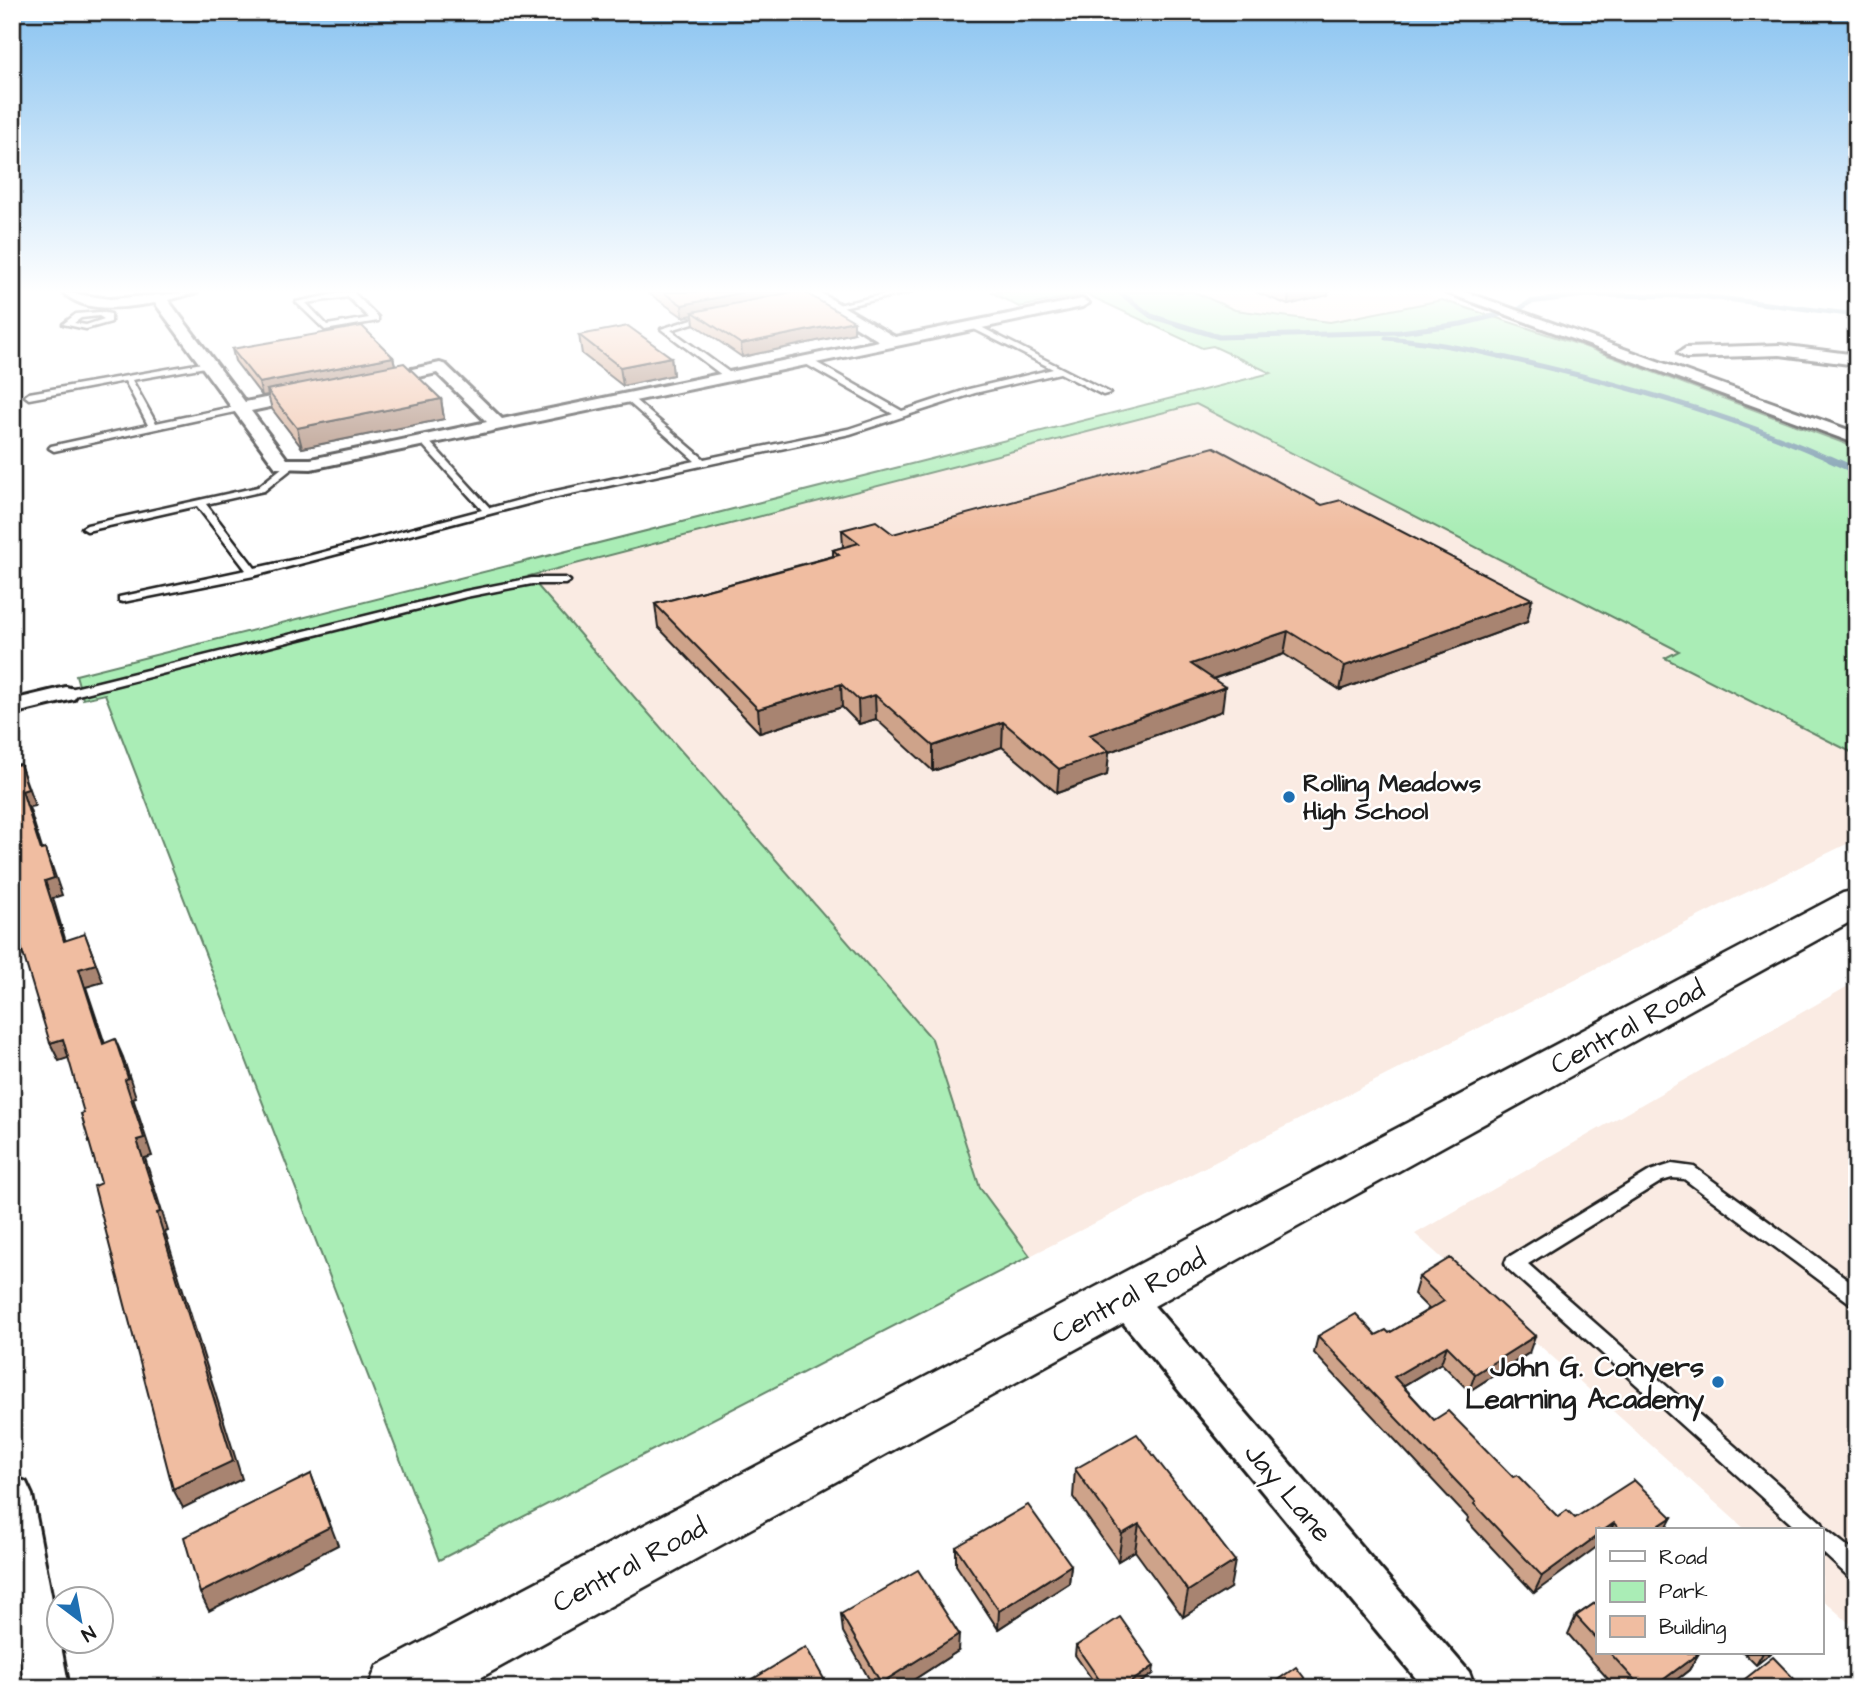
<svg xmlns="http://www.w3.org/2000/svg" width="1869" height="1700" font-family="'Architects Daughter',sans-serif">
<rect width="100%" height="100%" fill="#fff"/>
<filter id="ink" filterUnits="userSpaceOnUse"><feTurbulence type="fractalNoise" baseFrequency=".0143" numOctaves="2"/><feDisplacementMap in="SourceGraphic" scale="14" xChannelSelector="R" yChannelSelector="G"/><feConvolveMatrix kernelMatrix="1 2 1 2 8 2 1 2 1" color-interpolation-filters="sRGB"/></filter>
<g filter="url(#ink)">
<g fill="#faebe3">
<polygon points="1194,292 1422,292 1442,300 1330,322 1235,310"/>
<polygon points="1196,404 1680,652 1666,658 1857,755 1857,839 1727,902 1030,1256 980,1188 932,1039 529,576"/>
<polygon points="1857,981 1857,1630 1822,1599 1822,1530 1746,1530 1415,1234"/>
</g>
<polygon fill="#aaedb6" stroke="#638469" stroke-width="2" points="991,292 1194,292 1235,310 1330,322 1442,300 1580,345 1857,448 1857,755 1665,658 1679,651 1196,404 529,576 932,1039 980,1188 1030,1256 439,1560 105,694 83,699 76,675 1271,373 1213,346 1202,348 1086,294 1019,307"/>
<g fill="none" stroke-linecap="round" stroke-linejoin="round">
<g stroke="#688da2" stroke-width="5">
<polyline points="1119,292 1151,316 1219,337 1400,332 1461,324 1518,310 1530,302 1584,295 1701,296 1857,315"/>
<path d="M 1386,338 C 1441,342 1496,355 1549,368 C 1648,391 1742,420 1834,461"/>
</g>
<polyline stroke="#688da2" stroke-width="7" points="1830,459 1857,471"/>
<g stroke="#1c1c1c" stroke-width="5">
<g id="lane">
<path d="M 345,292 L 353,292 L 378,317 L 378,321 L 325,330 L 296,302 ZM 348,297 L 369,318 L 327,325 L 306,303 Z"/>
<polygon points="895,292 911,292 833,309 829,307"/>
<path d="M 99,312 L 111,314 L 111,322 L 86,329 L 63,324 L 76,314 ZM 99,316 L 104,319 L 86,325 L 74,323 L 81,318 Z"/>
<polygon points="708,314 715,316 671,330 733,375 733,379 727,379 661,329"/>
<polygon points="975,324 1110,393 1103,395 1060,373 975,393 850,434 543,500 254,576 123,602 119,601 119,597 246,570 197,506 87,531 82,528 87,525 258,487 288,463 294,463 294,467 264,491 206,504 255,568 301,558 482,510 421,443 421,439 427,439 490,508 542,494 695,461 626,400 625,398 629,395 704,459 848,429 893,414 804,363 804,359 810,359 902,411 969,389 1053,369 972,328 971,326"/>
<polygon points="208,362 212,364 211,366 132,380 156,423 241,405 244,406 244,410 54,451 49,448 51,446 148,425 125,381 29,399 25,396 29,393"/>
<polygon points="532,578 565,578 570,581 565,584 532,584 466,597 66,698 60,694 62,691 466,591"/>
<polygon points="1672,1164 1694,1167 1857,1286 1857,1305 1850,1303 1684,1179 1672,1178 1662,1181 1528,1264 1822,1523 1824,1528 1857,1554 1857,1580 1849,1577 1822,1552 1822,1530 1798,1530 1507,1268 1505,1263 1507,1258 1650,1171"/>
</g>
</g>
<g stroke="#1c1c1c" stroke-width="6">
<g id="street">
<path d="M 63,292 L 110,299 L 197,292 L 168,300 L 245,402 L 306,390 L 314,395 L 312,398 L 251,411 L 287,459 L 311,459 L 487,422 L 437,373 L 381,385 L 373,380 L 375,377 L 440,363 L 446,365 L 502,419 L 879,341 L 801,292 L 819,292 L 895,337 L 1082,299 L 1089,303 L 1082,307 L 311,469 L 276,468 L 155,303 C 127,307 85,315 63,292 Z"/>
<polygon points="1445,292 1466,292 1857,433 1857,444"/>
<polygon points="1780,345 1857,355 1857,365 1780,355 1686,358 1678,353 1686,348"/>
<polygon points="66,687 74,689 77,694 74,699 12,714 12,700"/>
<polygon points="1124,1282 1137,1286 1469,1672 1475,1688 1424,1688 1111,1308 1106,1297 1111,1286"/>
<polygon points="12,1476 26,1482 32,1495 69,1688 25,1688 12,1615"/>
</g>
</g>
<g stroke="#1c1c1c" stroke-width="5">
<polygon id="secondary" points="1857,890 1857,918 462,1688 368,1688 377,1666 1843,893"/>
</g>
<use href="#lane" fill="#fff" fill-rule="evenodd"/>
<use href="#street" fill="#fff" fill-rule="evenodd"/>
<use href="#secondary" fill="#fff" fill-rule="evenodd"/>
</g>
<g fill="#cea38a" stroke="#1c1c1c" stroke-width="2">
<polygon points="647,292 789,292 854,333 742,357 694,324 693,315 683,317"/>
<polygon points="1256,292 1329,292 1328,295 1288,305"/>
<polygon points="579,335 671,357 673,375 623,386 582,354"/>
<polygon points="232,349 393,357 395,365 441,399 444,419 302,448 272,409 268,395 262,396 235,361"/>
<polygon points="842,530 893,534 1527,622 1340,690 1284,654 1213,679 1222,711 1109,752 1107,775 1057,793 1002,747 933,771 876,719 859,724 842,707 760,733 658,627 655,604 833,556 833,550 843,547"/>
<polygon points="1419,1277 1529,1353 1469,1391 1441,1363 1403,1386 1434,1420 1513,1477 1558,1517 1575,1518 1672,1517 1665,1530 1598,1530 1534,1593 1467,1521 1468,1518 1314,1353 1318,1336 1376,1335 1389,1333 1429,1309 1414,1294"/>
<polygon points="1075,1469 1230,1588 1183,1617 1135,1551 1118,1561 1073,1497"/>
<polygon points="956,1547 1071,1565 1069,1583 998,1629 956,1565"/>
<polygon points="1598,1601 1598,1653 1699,1653 1689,1670 1666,1688 1616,1688 1568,1634 1576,1616"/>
<polygon points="841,1614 958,1651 901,1688 874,1688 843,1632"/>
<polygon points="1076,1646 1153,1674 1133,1688 1098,1688 1075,1655"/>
<polygon points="1744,1653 1771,1653 1756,1665"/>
</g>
<g fill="#a88471" stroke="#1c1c1c" stroke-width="2">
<polygon points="744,292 789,292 789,295 693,312 693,315 683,317 682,305"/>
<polygon points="1289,292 1329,292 1328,295 1288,305"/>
<polygon points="854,321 854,333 742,357 741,344"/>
<polygon points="393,357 396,369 267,390 268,395 262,396 259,383"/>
<polygon points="671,357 673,375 623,386 620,367"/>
<polygon points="441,399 444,419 302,448 297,428"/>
<polygon points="1532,599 1527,622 1340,690 1345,666"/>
<polygon points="1288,631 1284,654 1189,687 1191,664"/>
<polygon points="841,684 842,707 760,733 758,709"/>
<polygon points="1225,687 1222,711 1109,752 1107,775 1057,793 1059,769 1089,735"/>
<polygon points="875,695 876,719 859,724 858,700"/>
<polygon points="1003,722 1002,747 933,771 933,746"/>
<polygon points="20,764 35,806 29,807 48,868 41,850 22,791"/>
<polygon points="45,849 52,866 62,895 53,898 71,959 64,941 45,881"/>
<polygon points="85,934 103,982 86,987 111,1062 103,1044 79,969"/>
<polygon points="18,937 26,955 23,956 15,938"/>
<polygon points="63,1039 71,1057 59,1061 50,1043"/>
<polygon points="115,1039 123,1057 136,1097 133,1098 152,1156 145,1158 168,1231 165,1232 242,1479 183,1508 173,1489 157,1213 137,1140"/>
<polygon points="1535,1336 1529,1353 1469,1391 1475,1374"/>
<polygon points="1447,1346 1441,1363 1389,1394 1394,1377"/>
<polygon points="311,1474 338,1545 209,1611 200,1593"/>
<polygon points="1672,1517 1665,1530 1652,1530"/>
<polygon points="1614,1523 1611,1530 1604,1530"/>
<polygon points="1139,1524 1135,1551 1118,1561 1122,1534"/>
<polygon points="1598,1535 1598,1546 1534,1593 1542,1576"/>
<polygon points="1235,1561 1230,1588 1183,1617 1188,1591"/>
<polygon points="1071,1565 1069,1583 998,1629 999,1611"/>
<polygon points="959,1634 958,1651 901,1688 881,1688 881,1683"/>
<polygon points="1699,1653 1689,1670 1666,1688 1652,1688"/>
<polygon points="1763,1653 1771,1653 1756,1665"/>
<polygon points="1154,1666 1153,1674 1133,1688 1122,1688"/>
</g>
<g fill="#f0bda1" stroke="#1c1c1c" stroke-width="2">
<polygon points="663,292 744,292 682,305"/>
<polygon points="793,292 804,292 854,321 741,344 693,312"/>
<polygon points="362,326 393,357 259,383 232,349"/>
<polygon points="628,326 671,357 620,367 579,335"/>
<polygon points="404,363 441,399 297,428 267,390"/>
<polygon points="1214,447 1322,505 1341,500 1532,599 1345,666 1288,631 1191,664 1225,687 1089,735 1109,751 1059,769 1003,722 933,746 875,695 858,700 841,684 758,709 655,604 839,555 833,550 859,543 842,530 876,521 893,534"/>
<polygon points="20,764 28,789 22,791 41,850 45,849 54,878 45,881 64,941 85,934 96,964 79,969 103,1044 115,1039 128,1078 125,1080 144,1138 137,1140 160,1212 157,1213 233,1461 173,1489 94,1186 101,1183 81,1114 84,1113 63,1039 50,1043 18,937 15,938 12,928 12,904 15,903 12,893 12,766"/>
<polygon points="1450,1258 1535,1336 1475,1374 1447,1346 1394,1377 1434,1420 1448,1411 1513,1477 1517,1475 1558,1517 1567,1510 1575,1518 1634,1480 1672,1517 1652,1530 1620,1530 1614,1523 1604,1530 1598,1530 1598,1535 1542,1576 1474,1504 1476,1502 1318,1336 1356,1314 1376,1335 1386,1330 1389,1333 1444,1301 1419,1277"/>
<polygon points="1137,1434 1235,1561 1188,1591 1139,1524 1122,1534 1075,1469"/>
<polygon points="311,1474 330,1527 200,1593 184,1537"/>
<polygon points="1028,1505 1071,1565 999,1611 956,1547"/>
<polygon points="918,1570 959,1634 881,1683 841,1614"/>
<polygon points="1598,1601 1598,1640 1576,1616"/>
<polygon points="1120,1617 1154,1666 1122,1688 1105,1688 1076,1646"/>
<polygon points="806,1647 829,1688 738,1688"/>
<polygon points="1610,1653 1699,1653 1652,1688 1642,1688"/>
<polygon points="1773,1657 1803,1688 1737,1688 1736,1686"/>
<polygon points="1296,1667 1312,1688 1266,1688"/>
</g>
</g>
<linearGradient id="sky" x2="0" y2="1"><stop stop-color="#89c3f0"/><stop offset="0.55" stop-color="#fff"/><stop offset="1" stop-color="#fff" stop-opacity="0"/></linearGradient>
<rect width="1869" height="530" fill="url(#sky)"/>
<g fill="#1f6fb2" stroke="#fff" stroke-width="2.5">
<circle cx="1289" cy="797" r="7"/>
<circle cx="1718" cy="1382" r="7"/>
</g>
<g text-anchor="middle" stroke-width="5" stroke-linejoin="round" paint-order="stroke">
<g font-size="24" font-weight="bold" fill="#1c1c1c" stroke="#fff" text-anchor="start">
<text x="1303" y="791">Rolling Meadows<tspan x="1303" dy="28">High School</tspan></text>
</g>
<g font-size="28" fill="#1c1c1c" stroke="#fff">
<text transform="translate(1627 1026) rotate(-28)" y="10">Central Road</text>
<text transform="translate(1128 1295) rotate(-28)" y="10">Central Road</text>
<text transform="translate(1289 1492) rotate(50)" y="10">Jay Lane</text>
<text transform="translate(629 1564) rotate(-28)" y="10">Central Road</text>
</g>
<g font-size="28" font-weight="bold" fill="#1c1c1c" stroke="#fff" text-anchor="end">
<text x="1704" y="1376">John G. Conyers<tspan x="1704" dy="32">Learning Academy</tspan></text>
</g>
</g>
<rect width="1869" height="1700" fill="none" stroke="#fff" stroke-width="42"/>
<rect x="21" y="21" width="1827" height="1658" fill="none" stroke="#1c1c1c" stroke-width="2.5" filter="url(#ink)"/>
<rect x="1596" y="1528" width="228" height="126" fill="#ffffff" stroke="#a4a4a4" stroke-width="2"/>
<rect x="1610" y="1551" width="35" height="10" fill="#ffffff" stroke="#a4a4a4" stroke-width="2"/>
<text x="1659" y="1564" font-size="21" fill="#1c1c1c">Road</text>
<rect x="1610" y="1581" width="35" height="21" fill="#aaedb6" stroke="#a4a4a4" stroke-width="2"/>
<text x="1659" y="1598" font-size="21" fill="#1c1c1c">Park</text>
<rect x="1610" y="1616" width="35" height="21" fill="#f0bda1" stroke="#a4a4a4" stroke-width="2"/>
<text x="1659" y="1634" font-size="21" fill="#1c1c1c">Building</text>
<g transform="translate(80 1620) rotate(148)"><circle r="33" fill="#ffffff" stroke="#a4a4a4" stroke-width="2"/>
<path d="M0-5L12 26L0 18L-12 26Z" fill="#1f6fb2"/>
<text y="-10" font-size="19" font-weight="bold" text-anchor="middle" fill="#1c1c1c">N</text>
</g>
</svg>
